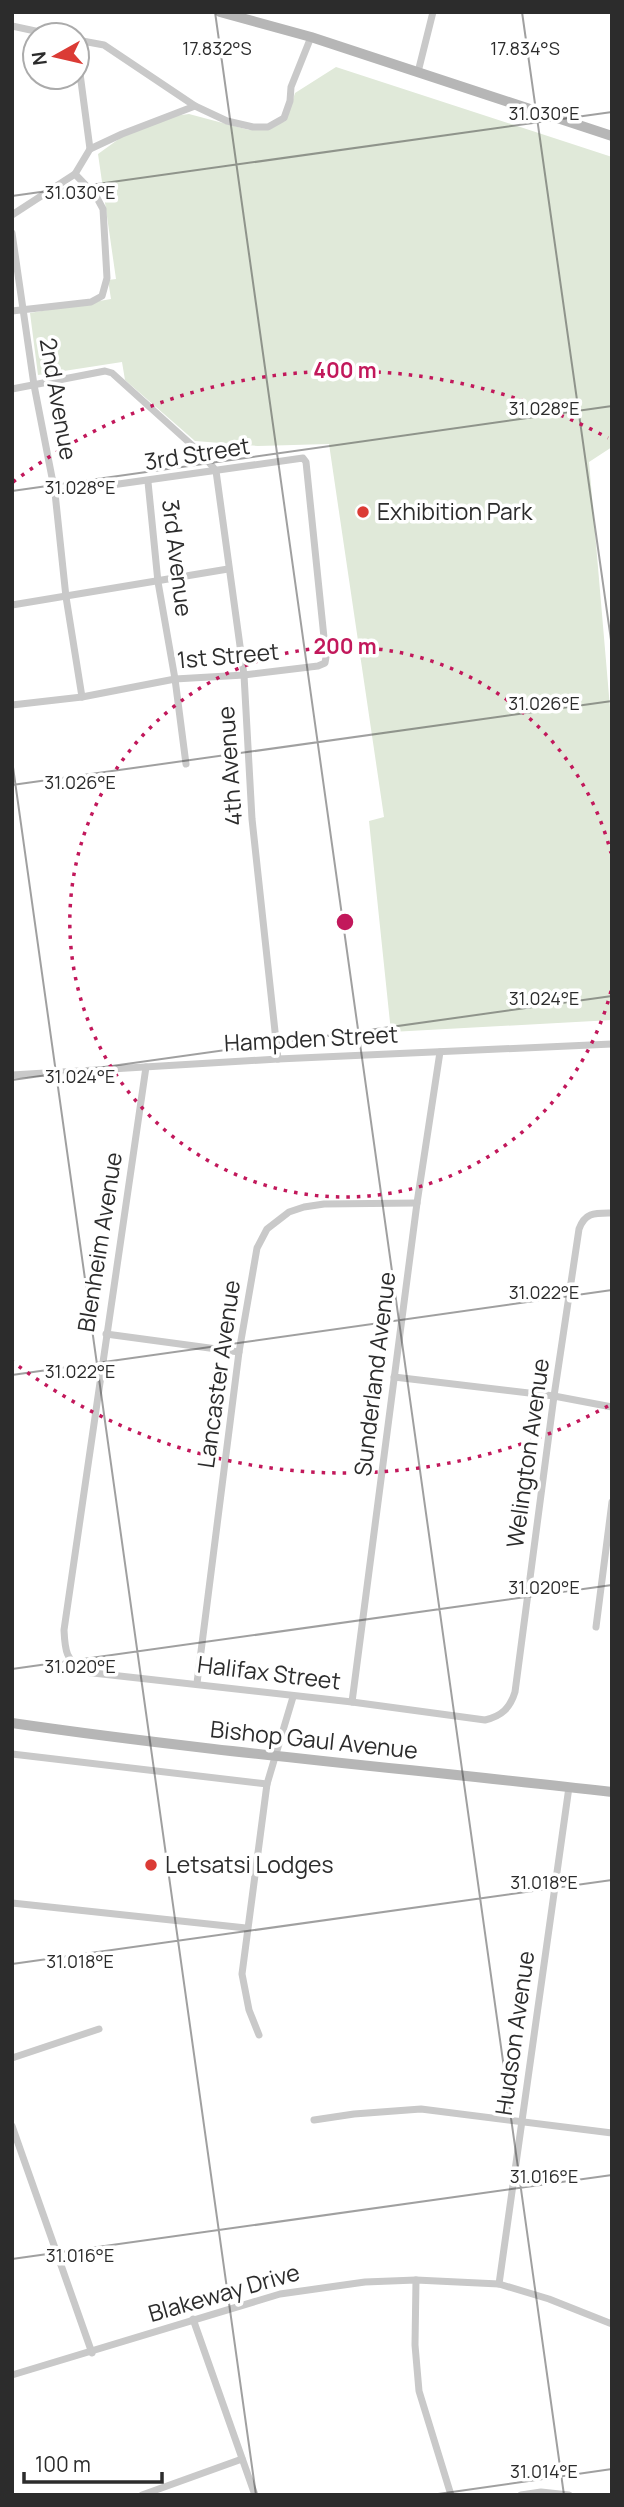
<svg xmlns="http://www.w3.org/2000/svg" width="624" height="2507" font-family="Manrope,sans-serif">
<rect width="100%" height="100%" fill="#fff"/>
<polygon fill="#e0e9d9" points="336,67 612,157 612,447 589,462 612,731 612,1020 391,1032 369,821 384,817 329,444 258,446 195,441 125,380 122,362 38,375 30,313 111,299 108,280 116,279 98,154 134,128 166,117 189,114 249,130 286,121 295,93"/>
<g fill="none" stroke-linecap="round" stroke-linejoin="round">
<g stroke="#c9c9c9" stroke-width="7">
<polyline points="12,26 54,35"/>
<polyline points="77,40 104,45 195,106 227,121 253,127 268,127 284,118 290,101 291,87 311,37"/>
<polyline points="77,51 90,149"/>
<polyline points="418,72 433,12"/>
<polyline points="12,215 75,174 90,149 122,134 195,106"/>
<polyline points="12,233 34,385 55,493 66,597 82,697"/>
<polyline points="12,311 91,302 102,296 107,278 103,209 96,196 75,174"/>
<polyline points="12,389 105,371 112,373 204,456 216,471 244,675 252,819 278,1059"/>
<polyline points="148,482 158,582 175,679 186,764"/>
<polyline points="12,605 228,569"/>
<polyline points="12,705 82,697 175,679 244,675 318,666 325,663 326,657 306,462 303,458 55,493"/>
<path d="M 146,1067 L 64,1630 C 65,1652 66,1659 84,1672 L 352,1702 L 485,1720 C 502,1716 510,1708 515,1692 L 554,1396 L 579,1229 C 585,1212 595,1213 612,1213"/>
<polyline points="12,1075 278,1059 612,1044"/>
<polyline points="106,1334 239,1352"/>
<polyline points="394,1377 554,1396 612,1407"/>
<polyline points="596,1627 612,1502"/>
<polyline points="197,1683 239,1352 257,1248 267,1229 289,1212 304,1207 324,1204 417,1203"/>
<polyline points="352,1702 417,1203 440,1052"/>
<polyline points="12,1754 267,1784"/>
<polyline points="12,1903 246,1928"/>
<polyline points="259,2035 249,2010 242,1974 267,1784 293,1697"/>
<polyline points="12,2058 99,2029"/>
<polyline points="314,2120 354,2114 421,2109 612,2133"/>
<polyline points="12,2126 92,2353"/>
<polyline points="416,2280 415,2345 419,2391 451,2495"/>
<polyline points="499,2284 569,1787"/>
<polyline points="193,2319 255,2495"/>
<polyline points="12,2375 280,2294 365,2282 416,2280 499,2284 549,2299 612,2324"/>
<polyline points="142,2495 242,2459"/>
<polyline points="521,2495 541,2492 569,2495"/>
</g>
<g stroke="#b6b6b6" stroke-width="10">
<polyline points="220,12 311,37 612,136"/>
<path d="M 12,1723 C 211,1752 412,1769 612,1792"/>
</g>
</g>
<path fill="none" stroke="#2c2c2c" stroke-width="2" stroke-opacity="0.45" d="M 215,12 L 564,2495M 522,12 L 612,647M 12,196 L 612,112M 12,491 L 612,406M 12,760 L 256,2495M 12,785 L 612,701M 12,1080 L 612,996M 12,1375 L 612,1290M 12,1669 L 612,1585M 12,1964 L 612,1880M 12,2259 L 612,2175M 431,2495 L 612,2469"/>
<g fill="none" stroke="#c2185b" stroke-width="3.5" stroke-dasharray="3.5 7">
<path d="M611 991A275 275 0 1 1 611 853"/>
<path d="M608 1406A551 551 0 0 1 13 1362M13 482A551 551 0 0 1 608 438"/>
</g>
<g fill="#db3b35" stroke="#fff" stroke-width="2.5">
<circle cx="363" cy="512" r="7"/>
<circle cx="151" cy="1865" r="7"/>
</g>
<g text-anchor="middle" stroke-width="7" stroke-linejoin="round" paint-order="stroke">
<g font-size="23" fill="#2c2c2c" stroke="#fff">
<text transform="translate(58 399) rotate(80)" y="8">2nd Avenue</text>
<text transform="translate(197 454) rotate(-9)" y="8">3rd Street</text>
<text transform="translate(177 558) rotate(83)" y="8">3rd Avenue</text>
<text transform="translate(228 656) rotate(-5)" y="8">1st Street</text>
<text transform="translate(230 766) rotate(-94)" y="8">4th Avenue</text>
<text transform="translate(311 1039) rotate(-3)" y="8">Hampden Street</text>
<text transform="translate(100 1242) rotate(-81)" y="8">Blenheim Avenue</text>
<text transform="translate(219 1374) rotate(-82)" y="8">Lancaster Avenue</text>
<text transform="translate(375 1374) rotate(-83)" y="8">Sunderland Avenue</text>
<text transform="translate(528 1453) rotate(-82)" y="8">Welington Avenue</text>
<text transform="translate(269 1673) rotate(7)" y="8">Halifax Street</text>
<text transform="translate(314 1740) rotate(6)" y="8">Bishop Gaul Avenue</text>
<text transform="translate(515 2033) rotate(-82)" y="8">Hudson Avenue</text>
<text transform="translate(224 2293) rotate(-16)" y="8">Blakeway Drive</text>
</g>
<g font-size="23" fill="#2c2c2c" stroke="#fff" text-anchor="start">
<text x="377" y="520">Exhibition Park</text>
<text x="165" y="1873">Letsatsi Lodges</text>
</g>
</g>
<g font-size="18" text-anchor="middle" fill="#2c2c2c" stroke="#fff" stroke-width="7" stroke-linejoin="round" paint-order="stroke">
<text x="217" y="55">17.832°S</text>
<text x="525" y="55">17.834°S</text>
<text x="544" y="120">31.030°E</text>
<text x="80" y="199">31.030°E</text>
<text x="544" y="415">31.028°E</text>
<text x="80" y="494">31.028°E</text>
<text x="544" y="710">31.026°E</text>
<text x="80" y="789">31.026°E</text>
<text x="544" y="1005">31.024°E</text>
<text x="80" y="1083">31.024°E</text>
<text x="544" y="1299">31.022°E</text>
<text x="80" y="1378">31.022°E</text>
<text x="544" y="1594">31.020°E</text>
<text x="80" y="1673">31.020°E</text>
<text x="544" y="1889">31.018°E</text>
<text x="80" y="1968">31.018°E</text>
<text x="544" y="2183">31.016°E</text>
<text x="80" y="2262">31.016°E</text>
<text x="544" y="2478">31.014°E</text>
</g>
<circle cx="345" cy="922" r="10" fill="#c2185b" stroke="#fff" stroke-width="3.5"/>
<g font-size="21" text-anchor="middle" font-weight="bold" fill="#c2185b" stroke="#fff" stroke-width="7" stroke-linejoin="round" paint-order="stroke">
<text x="345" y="378">400 m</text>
<text x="345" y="654">200 m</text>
</g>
<rect width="624" height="2507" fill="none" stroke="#2c2c2c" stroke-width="28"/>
<g transform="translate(56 56) rotate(262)"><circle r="33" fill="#ffffff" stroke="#ababab" stroke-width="2"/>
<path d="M0-5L12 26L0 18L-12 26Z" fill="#db3b35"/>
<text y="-10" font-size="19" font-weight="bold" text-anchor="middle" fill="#2c2c2c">N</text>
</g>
<path d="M24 2472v10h138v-10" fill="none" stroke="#2c2c2c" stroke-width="3.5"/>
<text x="35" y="2472" font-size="21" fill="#2c2c2c" stroke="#ffffff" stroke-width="5" paint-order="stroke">100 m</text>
</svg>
